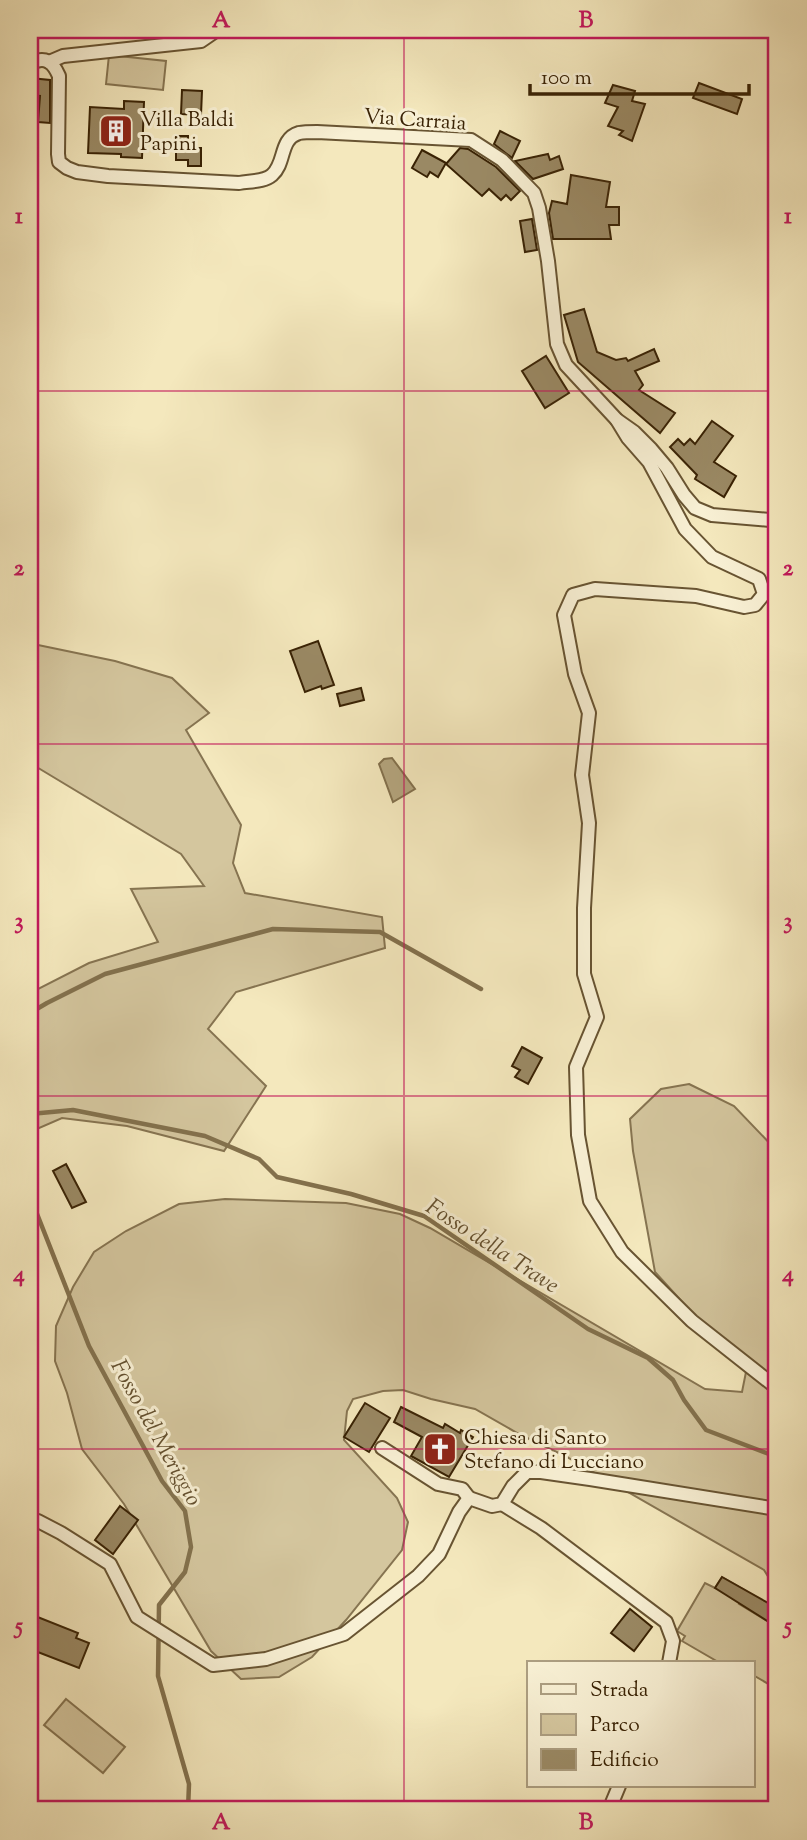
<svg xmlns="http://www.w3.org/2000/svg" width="807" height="1840" font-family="'Sorts Mill Goudy',serif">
<rect width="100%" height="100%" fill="#f4e8bd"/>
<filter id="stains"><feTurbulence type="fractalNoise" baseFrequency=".00286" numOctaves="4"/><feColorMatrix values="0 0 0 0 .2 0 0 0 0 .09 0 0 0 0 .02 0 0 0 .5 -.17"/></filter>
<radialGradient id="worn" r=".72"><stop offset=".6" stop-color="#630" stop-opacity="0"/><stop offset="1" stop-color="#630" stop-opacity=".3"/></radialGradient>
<g fill="#d4c69e" stroke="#867451" stroke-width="2">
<polygon points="109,55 166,61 163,90 106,84"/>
<polygon points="38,645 115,661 172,678 209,713 186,730 241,825 233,863 245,893 382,917 385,948 236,992 208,1029 266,1086 224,1151 127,1126 62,1118 30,1132 30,993 89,963 158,942 131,889 204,886 181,854 30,763 30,655"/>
<polygon points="689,1084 734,1106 777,1151 777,1591 764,1570 565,1456 519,1434 475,1409 431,1399 403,1390 383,1391 353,1399 347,1411 344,1440 397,1498 408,1522 402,1550 346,1620 312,1657 279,1677 241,1679 211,1651 124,1504 82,1449 67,1393 55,1361 56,1326 73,1287 94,1252 126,1231 179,1204 225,1199 346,1203 400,1214 430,1228 705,1389 742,1392 746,1372 655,1272 633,1151 630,1119 661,1089"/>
<polygon points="722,1577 746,1591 739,1604 777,1627 777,1689 753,1675 753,1663 720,1663 682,1641 685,1636 677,1631 705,1583 715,1588"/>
<polygon points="66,1699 125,1747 103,1773 44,1725"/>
</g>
<polygon fill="#b4a57e" stroke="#83714d" stroke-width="2" points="392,758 415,789 393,802 379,764 384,759"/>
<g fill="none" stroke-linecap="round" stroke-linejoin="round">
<g stroke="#83714d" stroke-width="4.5">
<polyline points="30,1013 47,1003 105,974 273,929 380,932 481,989"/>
<polyline points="30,1114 73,1110 205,1136 259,1159 277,1177 351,1194 424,1216 588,1329 648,1358 673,1380 684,1400 706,1430 777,1457"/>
<polyline points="30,1196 89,1346 162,1481 185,1511 191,1547 185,1572 159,1605 158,1676 189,1784 188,1810"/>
</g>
</g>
<g fill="#9a8964" stroke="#392204" stroke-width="2">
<polygon points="30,78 50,80 50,123 38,122 40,96 30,95"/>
<polygon points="699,83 742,99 737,114 693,98"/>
<polygon points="613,85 635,91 632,101 645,104 632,141 619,135 623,131 608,126 618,107 605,103"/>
<polygon points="182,90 202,91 201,115 181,114"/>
<polygon points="124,101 144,102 142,158 121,157 121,154 88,153 90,107 124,109"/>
<polygon points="500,131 520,141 512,158 494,144"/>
<polygon points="176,136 188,136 188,148 201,148 201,166 188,166 188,160 176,160"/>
<polygon points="460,148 468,149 496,167 520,191 511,200 506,195 501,200 489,189 482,196 446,164"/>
<polygon points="422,150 446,163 438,177 430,172 427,177 412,168"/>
<polygon points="548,154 550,160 559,156 563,169 533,179 515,161"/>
<polygon points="571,175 610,182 606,207 619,207 619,225 609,225 611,239 553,239 549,213 552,201 567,204"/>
<polygon points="532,219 537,250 525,252 520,221"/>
<polygon points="584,309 597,352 616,360 626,358 628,361 654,349 659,361 635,371 643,385 639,390 675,413 660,433 578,362 564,315"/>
<polygon points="546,356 569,393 545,408 522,371"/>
<polygon points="712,421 733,436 714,462 736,476 724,497 695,479 697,475 670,447 678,439 684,445 690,439 695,444"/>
<polygon points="318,641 334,685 322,689 321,686 305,692 290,651"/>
<polygon points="361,688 364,700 340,706 337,694"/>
<polygon points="522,1047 542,1058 528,1084 515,1077 520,1070 512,1066"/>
<polygon points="66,1164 86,1202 72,1208 53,1171"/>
<polygon points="365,1403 390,1418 369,1452 344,1437"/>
<polygon points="401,1407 443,1428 445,1424 460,1433 461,1430 473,1437 449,1477 411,1456 422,1437 394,1422"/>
<polygon points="120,1506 138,1520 113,1554 95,1540"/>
<polygon points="722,1577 777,1608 769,1622 715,1588"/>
<polygon points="630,1609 652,1627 634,1651 611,1633"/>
<polygon points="30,1614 78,1633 76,1638 89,1643 79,1668 30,1649"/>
</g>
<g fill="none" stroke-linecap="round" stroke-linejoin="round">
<g stroke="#685432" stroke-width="16">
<g id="minor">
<polyline points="49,62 63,56 201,41 217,30"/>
<path d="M 30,64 C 45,55 53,62 59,76 L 58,154 L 59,162 L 67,168 L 77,172 L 108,176 L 239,183 C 250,181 264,182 272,175 C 286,163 279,139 299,133 C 304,132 311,132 317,132 L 471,140 L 502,160 L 534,193 L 539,208 L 548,261 L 557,344 L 566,365 L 617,420 L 634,432 L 651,449 L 667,468 L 684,495 L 695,508 L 712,515 L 770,520 L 777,523"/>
<polyline points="617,420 628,438 649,462 685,529 712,557 759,579 764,594 755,605 744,607 696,596 595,589 573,595 564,615 575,674 589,713 582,775 589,823 584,908 584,974 597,1017 576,1067 578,1135 590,1201 622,1252 692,1321 777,1388"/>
<polyline points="382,1448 438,1484 462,1489 469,1498"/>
<polyline points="502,1504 541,1528 666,1622 673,1641 669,1663"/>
<polyline points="30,1521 38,1521 61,1533 110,1564 137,1617 213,1665 266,1659 344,1634 418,1576 439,1554 459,1512 469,1498 492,1506 502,1504 513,1486 527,1472 541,1472 590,1479 777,1509"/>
<polyline points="609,1810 619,1786"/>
</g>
</g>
<use href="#minor" stroke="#f8f0d4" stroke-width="12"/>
</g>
<path fill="none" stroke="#c2185b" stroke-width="2" stroke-opacity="0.55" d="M 404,30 L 404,1810M 30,391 L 777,391M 30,744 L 777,744M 30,1096 L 777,1096M 30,1449 L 777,1449"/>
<defs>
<g id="building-square" transform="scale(1.75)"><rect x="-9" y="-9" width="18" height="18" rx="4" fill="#8f2418" stroke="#f8f0d4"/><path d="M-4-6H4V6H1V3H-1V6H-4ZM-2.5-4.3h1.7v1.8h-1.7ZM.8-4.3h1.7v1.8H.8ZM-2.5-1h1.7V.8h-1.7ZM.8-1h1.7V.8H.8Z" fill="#fff"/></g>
<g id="church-square" transform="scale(1.75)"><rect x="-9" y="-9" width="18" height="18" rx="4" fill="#8f2418" stroke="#f8f0d4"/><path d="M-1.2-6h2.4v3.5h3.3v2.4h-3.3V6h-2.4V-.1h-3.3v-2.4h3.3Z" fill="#fff"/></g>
</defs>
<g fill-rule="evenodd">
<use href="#building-square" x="116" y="131"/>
<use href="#church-square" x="440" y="1449"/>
</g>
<g text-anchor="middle" stroke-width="6" stroke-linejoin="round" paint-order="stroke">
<g font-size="21" fill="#392204" stroke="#f8f0d4" text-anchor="start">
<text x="140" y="126">Villa Baldi<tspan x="140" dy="24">Papini</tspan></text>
<text x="464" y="1444">Chiesa di Santo<tspan x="464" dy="24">Stefano di Lucciano</tspan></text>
</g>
<g font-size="21" fill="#392204" stroke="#f8f0d4">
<text transform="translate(415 119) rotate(4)" y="7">Via Carraia</text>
</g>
<g font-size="23" font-style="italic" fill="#64502f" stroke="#f8f0d4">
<text transform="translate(493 1245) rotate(33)" y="8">Fosso della Trave</text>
<text transform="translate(157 1432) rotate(61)" y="8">Fosso del Meriggio</text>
</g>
</g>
<rect width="807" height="1840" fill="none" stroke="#f4e8bd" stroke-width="77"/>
<rect x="527" y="1661" width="228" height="126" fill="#f8f0d4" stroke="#ac9e81" stroke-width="2"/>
<rect x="541" y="1684" width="35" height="10" fill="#f8f0d4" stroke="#ac9e81" stroke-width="2"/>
<text x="590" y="1696" font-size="21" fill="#392204">Strada</text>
<rect x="541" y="1714" width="35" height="21" fill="#d4c69e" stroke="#ac9e81" stroke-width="2"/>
<text x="590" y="1731" font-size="21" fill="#392204">Parco</text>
<rect x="541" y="1749" width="35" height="21" fill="#9a8964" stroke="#ac9e81" stroke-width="2"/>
<text x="590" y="1766" font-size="21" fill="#392204">Edificio</text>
<path d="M530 84v10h219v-10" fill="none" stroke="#392204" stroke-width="3.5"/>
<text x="541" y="84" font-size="21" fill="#392204" stroke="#f8f0d4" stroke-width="5" paint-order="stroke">100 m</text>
<rect x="38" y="38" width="730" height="1763" fill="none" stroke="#c2185b" stroke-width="2.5"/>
<g font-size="23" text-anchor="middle" font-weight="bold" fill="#c2185b">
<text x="221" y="27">A</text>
<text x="586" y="27">B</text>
<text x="19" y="223">1</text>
<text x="788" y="223">1</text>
<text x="19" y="575">2</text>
<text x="788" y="575">2</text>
<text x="19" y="928">3</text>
<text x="788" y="928">3</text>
<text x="19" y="1281">4</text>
<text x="788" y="1281">4</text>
<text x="19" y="1633">5</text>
<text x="788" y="1633">5</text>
<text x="221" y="1829">A</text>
<text x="586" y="1829">B</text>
</g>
<rect width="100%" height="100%" filter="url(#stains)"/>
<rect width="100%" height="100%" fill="url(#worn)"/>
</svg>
